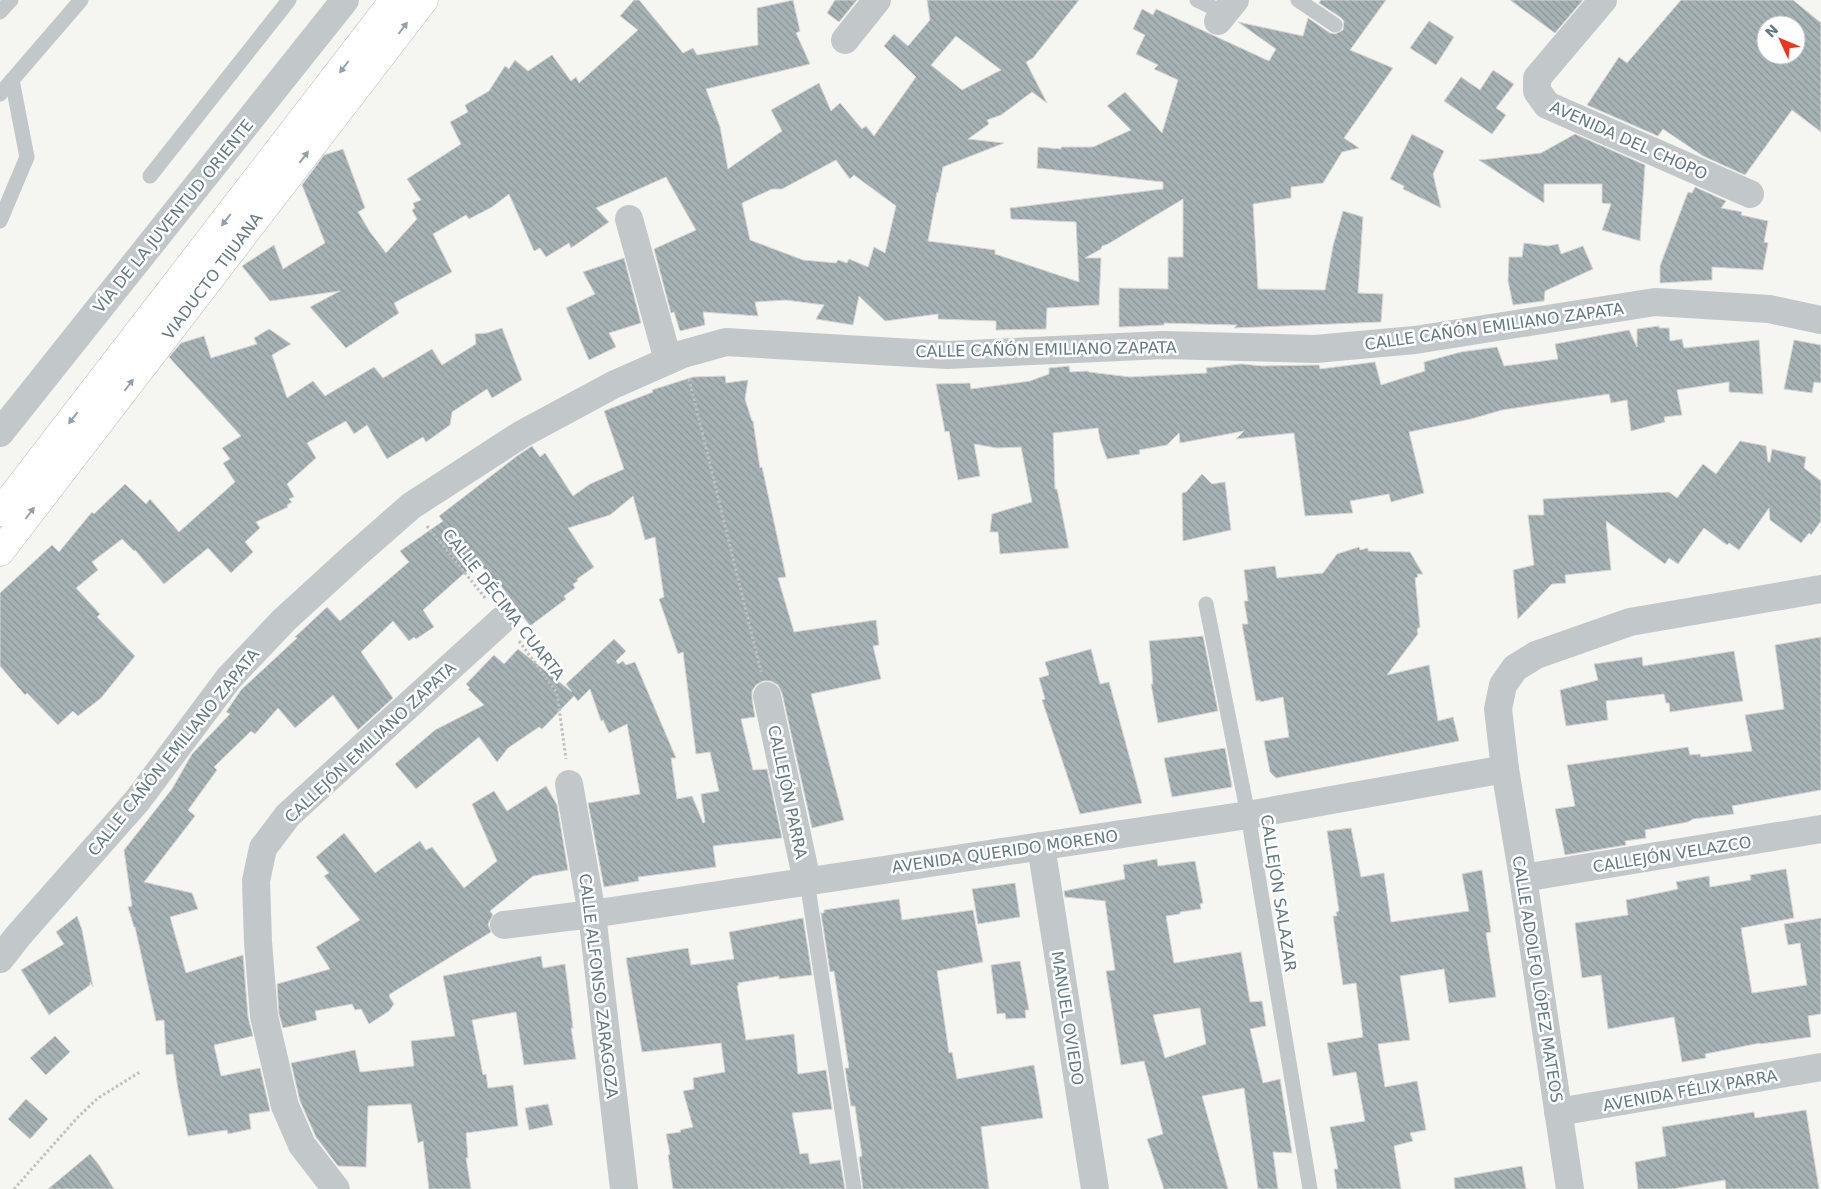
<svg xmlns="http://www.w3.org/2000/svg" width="1821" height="1189" font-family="'DejaVu Sans',sans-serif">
<defs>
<pattern id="building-back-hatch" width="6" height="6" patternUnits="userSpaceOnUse" patternTransform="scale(1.25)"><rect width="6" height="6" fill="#a7b2b5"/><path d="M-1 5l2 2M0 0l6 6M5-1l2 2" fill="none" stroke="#8c9699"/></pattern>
</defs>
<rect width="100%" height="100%" fill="#f5f5f1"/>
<g fill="url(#building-back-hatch)" stroke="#d7d6d4" fill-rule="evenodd">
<path d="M 634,0 L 639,0 L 683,53 L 693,48 L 697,55 L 758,45 L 757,8 L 793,0 L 800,31 L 796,33 L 810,64 L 706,89 L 720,127 L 728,169 L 782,131 L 771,110 L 819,83 L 831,111 L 840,103 L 862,129 L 866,126 L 874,136 L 916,77 L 884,46 L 894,34 L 908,46 L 930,20 L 927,0 L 1079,0 L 1033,58 L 1026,62 L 1047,103 L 1032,92 L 1001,115 L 987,120 L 989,124 L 968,139 L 1004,143 L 943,167 L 938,193 L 937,192 L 928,241 L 995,250 L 995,254 L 1079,282 L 1076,222 L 1011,219 L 1010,208 L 1163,189 L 1163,182 L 1037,168 L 1038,147 L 1061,149 L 1061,147 L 1093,147 L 1131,130 L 1107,106 L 1125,92 L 1162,133 L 1178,80 L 1154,69 L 1158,65 L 1136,54 L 1145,35 L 1133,29 L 1142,9 L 1153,15 L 1156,9 L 1269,61 L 1276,49 L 1238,22 L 1303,36 L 1308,18 L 1330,33 L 1335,34 L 1343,30 L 1344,21 L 1340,17 L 1319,3 L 1321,0 L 1386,0 L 1350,50 L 1393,68 L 1344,138 L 1359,148 L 1342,152 L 1323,183 L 1291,187 L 1291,198 L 1253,204 L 1258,289 L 1325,290 L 1333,246 L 1343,211 L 1363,217 L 1358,293 L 1383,294 L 1381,322 L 1234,328 L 1237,325 L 1164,323 L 1164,325 L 1119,327 L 1119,288 L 1168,289 L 1168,257 L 1183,257 L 1183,199 L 1108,244 L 1102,246 L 1101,249 L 1085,258 L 1101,258 L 1099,305 L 1047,308 L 1046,329 L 996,330 L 996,321 L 938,319 L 938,314 L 885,321 L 859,296 L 853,325 L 816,319 L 824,305 L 786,300 L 755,302 L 758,316 L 703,312 L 705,325 L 680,331 L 674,312 L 671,313 L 654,249 L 696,230 L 666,177 L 596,208 L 609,222 L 571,248 L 569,243 L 546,257 L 540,248 L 534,251 L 509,194 L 492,207 L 469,219 L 466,215 L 433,234 L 452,272 L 394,303 L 399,313 L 346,348 L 310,307 L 340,291 L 270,301 L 242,266 L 274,245 L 283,269 L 325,243 L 302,185 L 324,155 L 343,149 L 365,208 L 358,212 L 370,232 L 386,253 L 417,219 L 412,210 L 415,208 L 413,203 L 421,200 L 407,179 L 461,144 L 450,122 L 468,112 L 465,105 L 489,91 L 505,66 L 509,69 L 515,60 L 528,71 L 552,55 L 571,81 L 576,77 L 579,83 L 638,30 L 620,16 ZM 956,36 L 1001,70 L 962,90 L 931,65 ZM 836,160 L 850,179 L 854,175 L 896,206 L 885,253 L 874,247 L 868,267 L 849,259 L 847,263 L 838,260 L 836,263 L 803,260 L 750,240 L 742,203 L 772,189 L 782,189 Z"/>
<polygon points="835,0 857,0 839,22 827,13"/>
<polygon points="1510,0 1583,0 1555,33"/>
<path d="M 1681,0 L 1793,0 L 1821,23 L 1821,132 L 1792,110 L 1745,175 L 1703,156 L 1663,129 L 1658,136 L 1587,105 L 1619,57 L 1627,63 ZM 1766,25 L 1796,25 L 1796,55 L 1766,55 Z"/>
<polygon points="1429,21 1454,37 1436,65 1410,48"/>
<polygon points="1493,70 1514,84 1496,108 1506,115 1492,134 1444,101 1461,77 1480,90"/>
<polygon points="1412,134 1444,151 1433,174 1441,208 1403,189 1404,186 1390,179"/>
<polygon points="1575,134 1645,165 1640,241 1602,230 1611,204 1602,203 1602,184 1544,184 1544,203 1479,160 1541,153"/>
<polygon points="1695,187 1726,201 1721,208 1742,212 1741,215 1768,221 1764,242 1768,243 1763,270 1712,267 1712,280 1660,283 1660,266 1688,192 1692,193"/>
<polygon points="1524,243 1548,246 1558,244 1561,254 1583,246 1593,269 1545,291 1544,301 1513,305 1508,281 1509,257 1522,257"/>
<polygon points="624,258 641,323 609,333 616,347 589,360 566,308 595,294 583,272"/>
<polygon points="1659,326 1659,328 1669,328 1670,341 1682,339 1684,348 1759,340 1763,394 1729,392 1729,382 1677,390 1682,415 1664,417 1665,422 1631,431 1627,400 1611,403 1609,394 1502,410 1471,419 1409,432 1424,493 1391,502 1389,494 1350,501 1353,513 1305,516 1294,433 1236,439 1244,431 1180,443 1179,433 1167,445 1139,450 1140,454 1107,459 1100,440 1098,428 1053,433 1055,489 1057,489 1069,548 1000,554 998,532 990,532 992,514 1032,502 1021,447 997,448 974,444 980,476 958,480 949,431 945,432 936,384 970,383 971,389 1030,381 1049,374 1049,368 1069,366 1070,372 1088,371 1089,372 1130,377 1207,373 1206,368 1241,364 1262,366 1319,365 1320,369 1375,362 1381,385 1425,371 1424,362 1461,352 1497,347 1504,366 1558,359 1555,344 1629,330 1637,347 1637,329"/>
<polygon points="502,328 522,380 492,398 487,389 452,412 450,425 426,442 423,437 387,459 367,425 354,434 346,421 307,443 316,458 287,484 294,497 289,499 292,502 287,505 288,507 256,522 260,528 245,542 253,552 231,573 208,548 164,584 135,550 134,551 122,539 92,562 98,570 76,588 100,614 97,617 135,656 101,698 78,716 73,711 58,725 27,693 25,695 0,666 0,593 52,545 59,552 92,512 94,514 125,484 146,504 150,499 179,532 235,482 223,463 230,459 222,448 241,436 169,357 181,343 204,336 211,358 257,344 254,338 269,329 291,344 272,355 287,398 313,381 325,396 374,367 383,378 432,349 442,365 476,344 475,334 487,333"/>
<polygon points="1794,340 1821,345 1821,383 1814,382 1812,393 1784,389"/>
<polygon points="725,376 726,383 748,380 745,399 752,421 753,421 760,468 762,467 786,577 778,578 794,632 876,620 879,645 873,646 881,679 811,694 844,820 812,828 782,693 778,685 771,681 763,681 756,685 752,691 752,699 755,717 741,719 753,770 767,769 782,838 713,846 716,867 638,877 639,881 604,887 588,803 640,794 627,724 609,733 603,720 601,721 590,689 578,701 574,696 542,729 539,727 508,748 497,762 479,737 416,789 395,764 435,730 484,705 468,689 470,688 466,684 494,655 504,664 518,649 572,692 566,684 614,639 626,651 616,661 618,664 623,661 626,665 635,662 676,758 671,758 677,799 692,796 703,823 705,822 701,794 719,791 710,752 696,754 683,652 678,654 659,599 664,597 655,537 645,540 633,496 610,515 568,528 594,567 577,579 578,581 573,584 575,588 564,596 566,599 530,626 501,586 499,588 478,561 423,610 434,627 416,639 414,637 409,641 393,621 361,652 393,698 358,730 333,695 295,728 278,708 255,734 251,731 214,767 217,770 188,810 195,816 144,882 192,893 198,909 170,917 186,973 243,955 248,1017 253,1036 214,1045 221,1076 260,1068 270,1111 249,1114 251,1129 228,1134 227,1130 188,1136 178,1089 173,1054 166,1055 164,1020 156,1021 135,927 134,927 128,907 132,906 124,850 172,789 192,754 230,714 226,712 241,690 297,638 295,637 327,607 340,621 409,562 400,551 443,521 439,516 517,456 532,446 540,457 545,453 573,496 590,484 624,469 604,411 653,392 652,390 693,377"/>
<polygon points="1740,441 1766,446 1768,462 1770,462 1772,449 1806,457 1804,468 1821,481 1821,521 1811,535 1809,533 1801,543 1770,520 1769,508 1739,550 1729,543 1727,545 1704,528 1678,564 1669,558 1665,564 1606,521 1611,570 1565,575 1566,583 1552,584 1518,619 1513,570 1534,565 1528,515 1544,515 1543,499 1669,492 1677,498 1703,464 1716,474"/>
<polygon points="1202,474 1212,484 1225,482 1231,530 1183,541 1182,493 1186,492"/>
<polygon points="1359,547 1360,550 1368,548 1368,551 1410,552 1423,574 1417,574 1418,577 1415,578 1420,627 1417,629 1418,634 1387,675 1429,665 1438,721 1453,717 1459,741 1276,778 1270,772 1264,741 1289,737 1283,697 1260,702 1260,700 1256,701 1242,624 1248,624 1244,601 1248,601 1244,570 1275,566 1277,578 1323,573 1337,554"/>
<polygon points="1203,636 1218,711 1158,723 1151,684 1153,684 1149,641"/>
<polygon points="1821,637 1821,790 1732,806 1734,814 1693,819 1688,822 1645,830 1646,838 1625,841 1626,845 1565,855 1555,809 1575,806 1567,765 1688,747 1690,755 1700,754 1701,757 1752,751 1745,715 1784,709 1775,645"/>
<polygon points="1091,649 1100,684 1109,682 1142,803 1080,814 1042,700 1045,699 1039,678 1049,675 1045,662"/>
<polygon points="1734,651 1743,701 1670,712 1669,703 1666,703 1664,694 1606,701 1608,720 1566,726 1560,690 1598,680 1594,664 1642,657 1643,666"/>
<polygon points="1225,748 1232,787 1172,797 1164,758"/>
<polygon points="546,786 557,805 568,870 533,876 490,911 493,915 488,924 491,932 390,994 389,996 394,1004 389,1011 369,1024 361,1009 355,1010 352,1004 315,1011 317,1020 283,1028 279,1014 277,984 330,969 316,947 360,920 324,876 329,873 316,857 344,833 375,873 420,841 426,850 432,847 464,888 497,861 472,804 494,791 507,811"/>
<polygon points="1351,828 1361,877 1384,873 1391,922 1469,911 1462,874 1482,870 1491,932 1486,933 1496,997 1449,1003 1444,969 1400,976 1410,1040 1378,1044 1385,1087 1417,1081 1426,1130 1410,1133 1413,1141 1394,1146 1401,1189 1337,1189 1334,1169 1338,1169 1330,1127 1365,1121 1356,1072 1333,1076 1327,1043 1363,1037 1356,983 1343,985 1333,916 1337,916 1336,912 1339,911 1327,831"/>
<path d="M 1157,859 L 1158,866 L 1195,861 L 1203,903 L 1200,904 L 1201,909 L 1180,912 L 1180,914 L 1166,916 L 1174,963 L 1241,952 L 1250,1002 L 1262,1001 L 1266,1026 L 1250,1029 L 1263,1083 L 1280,1079 L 1292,1153 L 1273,1152 L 1278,1189 L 1258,1189 L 1244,1088 L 1202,1096 L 1228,1189 L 1164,1189 L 1147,1139 L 1163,1134 L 1144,1061 L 1121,1065 L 1106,971 L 1115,970 L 1105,901 L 1065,897 L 1064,891 L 1125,879 L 1123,865 ZM 1200,1008 L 1206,1044 L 1165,1058 L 1153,1015 Z"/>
<polygon points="1786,869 1794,918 1741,928 1752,993 1807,985 1800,943 1788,945 1784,924 1821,918 1821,1014 1808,1016 1811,1037 1760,1044 1760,1043 1705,1054 1706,1058 1682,1062 1674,1017 1608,1029 1601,975 1582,978 1575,923 1628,915 1626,900 1678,889 1676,882 1709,876 1710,887 1751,880 1750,875"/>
<polygon points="1015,883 1020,917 978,924 972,889"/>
<polygon points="899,899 902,920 973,910 983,962 937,971 949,1053 952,1052 957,1079 1034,1065 1043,1118 981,1127 989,1189 863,1189 859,1157 862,1156 855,1106 851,1106 845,1068 849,1068 834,971 830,972 821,913 824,913 824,910"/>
<polygon points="77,916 82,930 93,987 90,982 90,985 49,1015 21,970 64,944 56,932"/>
<polygon points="803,918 812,975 779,979 779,976 738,983 739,985 737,986 746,1040 794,1034 798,1074 826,1070 832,1109 792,1113 800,1154 808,1153 810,1164 840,1160 845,1189 673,1189 668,1155 670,1154 666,1134 681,1132 680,1130 693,1127 683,1091 694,1089 693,1078 725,1072 721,1043 642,1052 626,958 688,948 691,965 734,959 729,932"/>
<polygon points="541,956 543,968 565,964 573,1028 571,1028 576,1059 524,1065 516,1012 472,1020 483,1075 486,1074 488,1088 513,1085 518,1126 466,1133 468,1158 466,1158 471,1189 429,1189 423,1141 418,1143 411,1104 368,1106 366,1167 338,1166 316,1137 300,1101 291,1063 355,1050 360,1072 414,1066 411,1041 455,1036 443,976"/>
<polygon points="1020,961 1029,1010 1025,1010 1026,1018 1006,1019 1005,1013 997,1014 991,965"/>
<polygon points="55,1036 70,1052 46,1075 30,1058"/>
<polygon points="26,1099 48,1119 30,1139 8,1119"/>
<polygon points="548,1104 553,1125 529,1130 525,1108"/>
<polygon points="1806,1110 1819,1189 1726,1189 1725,1180 1672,1189 1638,1189 1635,1162 1666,1156 1662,1127 1754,1112 1755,1118"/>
<polygon points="90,1154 99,1165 114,1189 48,1189"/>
<polygon points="1522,1166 1526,1189 1455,1189 1454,1178"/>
</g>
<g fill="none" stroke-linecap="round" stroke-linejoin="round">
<g stroke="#b5b9bb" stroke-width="29">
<g id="motorway">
<polyline points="0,512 394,0"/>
<polyline points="0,552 424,0"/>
</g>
</g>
<g stroke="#bec0c2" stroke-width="3" stroke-dasharray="2.5 2.5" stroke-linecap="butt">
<polyline points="689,379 761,672"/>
<polyline points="427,526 486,599"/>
<polyline points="519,641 557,693 566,759"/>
<polyline points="14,1189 77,1118 98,1098 140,1072"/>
</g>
<g stroke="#c2c7c9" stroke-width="15">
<polyline points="1197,0 1224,13"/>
<polyline points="1298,0 1335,25"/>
<polyline points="0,12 11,0"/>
<polyline points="0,94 81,0"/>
<polyline points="150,176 289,0"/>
<polyline points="0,221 27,157 12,80"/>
<polyline points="1206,604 1248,815 1310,1189"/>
<polyline points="807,881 854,1189"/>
</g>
<g stroke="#c2c7c9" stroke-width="28">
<polyline points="1603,0 1537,78 1537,91 1547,105 1750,194"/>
<polyline points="1218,21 1235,0"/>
<polyline points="845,40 877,0"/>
<polyline points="629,219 668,360"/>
<polyline points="0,433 345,0"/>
<polyline points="767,696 807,881"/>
<polyline points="569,784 592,914 624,1189"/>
<polyline points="1041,846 1095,1189"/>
<polyline points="1523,878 1821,829"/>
<polyline points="504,925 592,914 1248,815 1505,769"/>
<polyline points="1558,1112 1821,1067"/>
<polyline points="336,1189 302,1145 285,1106 264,1016 258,942 256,881 263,848 288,815 502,620"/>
</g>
<g stroke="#c2c7c9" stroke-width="28">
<polyline points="0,959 18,936 137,801 229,678 284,620 354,556 411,506 522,434 613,385 683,354 726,342 947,355 1163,345 1315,349 1415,340 1655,302 1769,309 1821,320"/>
<polyline points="1570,1189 1523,878 1505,769 1498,709 1503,685 1515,668 1536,655 1630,622 1821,589"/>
</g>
<use href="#motorway" stroke="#fff" stroke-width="28"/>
</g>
<defs><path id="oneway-solid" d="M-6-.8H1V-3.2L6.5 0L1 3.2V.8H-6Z" transform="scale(1.25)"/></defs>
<g fill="#92a1a9">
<use href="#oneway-solid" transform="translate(403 28) rotate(-53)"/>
<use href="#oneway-solid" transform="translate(344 67) rotate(127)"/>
<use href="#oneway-solid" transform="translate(304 157) rotate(-52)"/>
<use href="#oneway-solid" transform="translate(226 220) rotate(128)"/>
<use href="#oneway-solid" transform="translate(129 385) rotate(-53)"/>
<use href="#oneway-solid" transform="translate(73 418) rotate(128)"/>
<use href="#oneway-solid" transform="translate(30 513) rotate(-53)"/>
</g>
<g text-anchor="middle" stroke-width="5" stroke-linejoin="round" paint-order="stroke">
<g font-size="16" fill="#637984" stroke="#fff">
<text transform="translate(1629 140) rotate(24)" y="6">AVENIDA DEL CHOPO</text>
<text transform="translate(173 216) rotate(-51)" y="6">VÍA DE LA JUVENTUD ORIENTE</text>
<text transform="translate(212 276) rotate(-53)" y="6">VIADUCTO TIJUANA</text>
<text transform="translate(1494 326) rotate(-8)" y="6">CALLE CAÑÓN EMILIANO ZAPATA</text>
<text transform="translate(1046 349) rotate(-1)" y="6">CALLE CAÑÓN EMILIANO ZAPATA</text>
<text transform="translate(504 604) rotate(52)" y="6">CALLE DÉCIMA CUARTA</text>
<text transform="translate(370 742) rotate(-43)" y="6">CALLEJÓN EMILIANO ZAPATA</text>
<text transform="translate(173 752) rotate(-51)" y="6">CALLE CAÑÓN EMILIANO ZAPATA</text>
<text transform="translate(788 792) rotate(78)" y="6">CALLEJÓN PARRA</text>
<text transform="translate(1005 851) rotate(-8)" y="6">AVENIDA QUERIDO MORENO</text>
<text transform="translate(1672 854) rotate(-9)" y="6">CALLEJÓN VELAZCO</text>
<text transform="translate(1279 893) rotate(81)" y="6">CALLEJÓN SALAZAR</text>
<text transform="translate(1538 979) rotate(81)" y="6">CALLE ADOLFO LÓPEZ MATEOS</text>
<text transform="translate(599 986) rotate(83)" y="6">CALLE ALFONSO ZARAGOZA</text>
<text transform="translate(1068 1018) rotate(81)" y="6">MANUEL OVIEDO</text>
<text transform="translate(1690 1090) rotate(-10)" y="6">AVENIDA FÉLIX PARRA</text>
</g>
</g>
<g transform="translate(1781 40) rotate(314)"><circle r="24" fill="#ffffff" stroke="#c1c9ce"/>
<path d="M0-4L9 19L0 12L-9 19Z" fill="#ea361d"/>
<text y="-8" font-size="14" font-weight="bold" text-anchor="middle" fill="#637984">N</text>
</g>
</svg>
